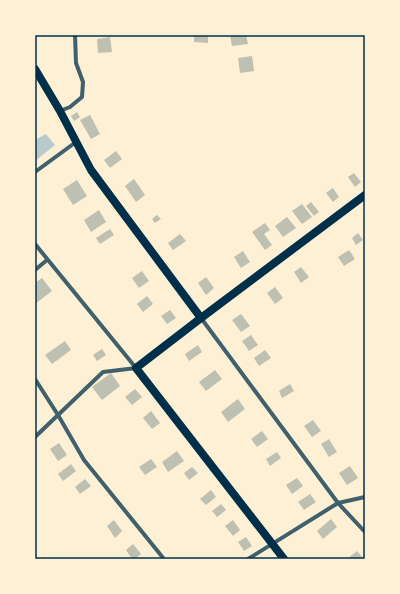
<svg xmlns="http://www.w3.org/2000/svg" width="400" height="594" font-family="Overpass,sans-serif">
<rect width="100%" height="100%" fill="#fdf0d5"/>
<polygon fill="#b9caca" points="46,134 55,145 35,161 35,140"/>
<g fill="#bec0b2">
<polygon points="194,35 208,35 208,43 194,42"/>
<polygon points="230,35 246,35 248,44 232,46"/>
<polygon points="110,37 112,52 98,53 97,39"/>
<polygon points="252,56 254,71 240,73 238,58"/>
<polygon points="77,112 80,117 74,121 71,116"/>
<polygon points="90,115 100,134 91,139 80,120"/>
<polygon points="116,151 122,159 110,168 104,160"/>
<polygon points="354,173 361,182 355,187 348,177"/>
<polygon points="134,179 145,195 136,202 125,186"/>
<polygon points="77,180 87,196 73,205 63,189"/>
<polygon points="333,188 339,197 333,202 326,193"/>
<polygon points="311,202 319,212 314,216 306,206"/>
<polygon points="302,204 312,217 302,224 292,211"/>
<polygon points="99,210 106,222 91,232 84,220"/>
<polygon points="157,215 161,219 155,223 152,219"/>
<polygon points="287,217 296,228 283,237 275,226"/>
<polygon points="265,223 270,230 264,234 272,245 265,250 252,232"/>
<polygon points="110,229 114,235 100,244 96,238"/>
<polygon points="358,233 363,240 356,245 352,238"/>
<polygon points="180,234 186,241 173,250 168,243"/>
<polygon points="349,250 355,259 344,266 338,257"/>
<polygon points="243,251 250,262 241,268 234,257"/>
<polygon points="301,267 309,277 301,283 294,272"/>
<polygon points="142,271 149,281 139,288 132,278"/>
<polygon points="206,277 214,288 206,295 198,283"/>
<polygon points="42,278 52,291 35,304 35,283"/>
<polygon points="275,287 283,298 275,304 267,293"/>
<polygon points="147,296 153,304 143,312 137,304"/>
<polygon points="170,310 176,318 167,324 161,316"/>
<polygon points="241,314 250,326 241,332 232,320"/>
<polygon points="251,335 258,345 249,351 242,341"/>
<polygon points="65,341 71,350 52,364 45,355"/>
<polygon points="198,345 202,352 189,361 185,354"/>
<polygon points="102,349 106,355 97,361 93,355"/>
<polygon points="265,350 271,358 259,366 254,358"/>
<polygon points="215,370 222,379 206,391 199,382"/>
<polygon points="111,373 120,386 102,400 92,387"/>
<polygon points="290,384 294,391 282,398 279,391"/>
<polygon points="135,389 142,397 132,405 125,397"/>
<polygon points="238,399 245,409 228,422 221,412"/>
<polygon points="151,411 160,423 152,429 143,418"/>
<polygon points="313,420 321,431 312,437 304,426"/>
<polygon points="262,431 268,439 257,447 251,439"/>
<polygon points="329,439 337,452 329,457 321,444"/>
<polygon points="59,443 67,455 58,461 50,449"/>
<polygon points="177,451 184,461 168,472 162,462"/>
<polygon points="277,452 281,458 270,466 266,459"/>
<polygon points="151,459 157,467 145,475 139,467"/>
<polygon points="71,464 76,471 63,481 58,474"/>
<polygon points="350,466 358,478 347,485 339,473"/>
<polygon points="192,467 198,473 189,480 184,473"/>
<polygon points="297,478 303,486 292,494 286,485"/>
<polygon points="85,479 91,486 80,494 75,487"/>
<polygon points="211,490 216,497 206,505 200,499"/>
<polygon points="310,494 316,502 304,510 298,502"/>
<polygon points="221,504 226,510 217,517 212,511"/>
<polygon points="331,519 337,527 323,539 317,531"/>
<polygon points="114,520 122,531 115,538 107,526"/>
<polygon points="233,520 240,530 233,536 225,526"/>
<polygon points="246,537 252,546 244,551 238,542"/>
<polygon points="133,544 141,554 135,559 132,559 126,550"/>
<polygon points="357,551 364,559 347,559"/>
</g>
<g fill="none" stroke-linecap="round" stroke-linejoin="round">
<g stroke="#3f606c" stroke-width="4">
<polyline points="60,111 70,107 82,97 83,82 76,63 75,35"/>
<polyline points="35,172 76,142"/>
<polyline points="35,244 136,368"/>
<polyline points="35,270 47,260"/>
<polyline points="201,318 338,503 365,532"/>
<polyline points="35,379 58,415 84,460 164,559"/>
<polyline points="35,437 103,372 136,368"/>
<polyline points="248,559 338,503 365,497"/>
</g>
<g stroke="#003049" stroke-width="8">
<polyline points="35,69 60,111 91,170 201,318"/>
<polyline points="284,559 136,368 201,318 365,195"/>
</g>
</g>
<rect width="400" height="594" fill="none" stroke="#fdf0d5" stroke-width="72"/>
<rect x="36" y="36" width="328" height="522" fill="none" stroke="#003049" stroke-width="1.5"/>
</svg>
